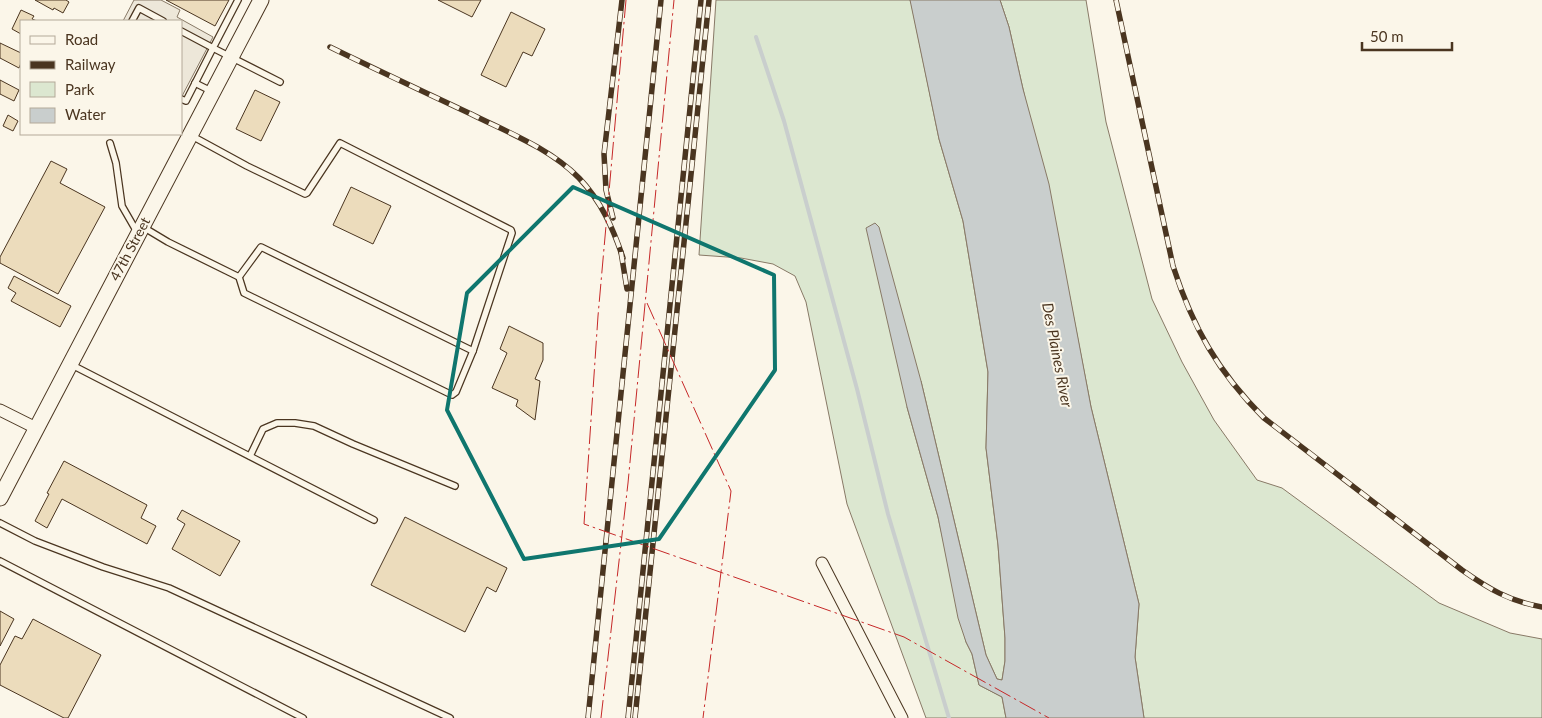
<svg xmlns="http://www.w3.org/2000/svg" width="1542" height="718" font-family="Lato,sans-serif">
<rect width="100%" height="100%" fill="#fbf6e9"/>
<g fill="#dce7d0" stroke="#887966">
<polygon points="716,0 910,0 911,2 939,139 963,221 988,372 986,448 998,545 1005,638 1005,661 1002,680 997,679 986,655 921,381 907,407 938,517 966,642 972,654 979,685 1002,697 1006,718 926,718 847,504 806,302 795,276 773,264 741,258 699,255"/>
<polygon points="1000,0 1086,0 1106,122 1152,299 1182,362 1214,420 1257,480 1282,488 1439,603 1510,633 1542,639 1542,718 1144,718 1135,657 1139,604 1091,407 1069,293 1009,27"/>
</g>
<polygon fill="#ede7d9" stroke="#887966" points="134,0 161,0 180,10 177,17 213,37 181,98 181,21 123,21"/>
<polygon fill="#c9cecd" stroke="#887966" points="910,0 1000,0 1009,27 1023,89 1049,184 1091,407 1139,604 1135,657 1144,718 1006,718 1002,697 979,685 972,654 966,642 958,618 938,517 907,407 866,228 875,223 879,227 921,381 986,655 997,679 1002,680 1005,661 1005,638 998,545 986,448 988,372 963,221 939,139"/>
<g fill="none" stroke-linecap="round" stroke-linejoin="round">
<polyline stroke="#c9cecd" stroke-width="4" points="756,37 784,121 857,389 888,514 949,718"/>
</g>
<g fill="#ecdcbc" stroke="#4a3520">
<polygon points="35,0 66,0 69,2 63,13 54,8 53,10"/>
<polygon points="166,0 229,0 215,26"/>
<polygon points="438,0 481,0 472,17"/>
<polygon points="21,10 34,16 32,19 37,21 21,21 21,34 12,29"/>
<polygon points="511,12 545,29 532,56 523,52 506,87 481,75"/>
<polygon points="0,43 21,53 21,63 19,68 0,58"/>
<polygon points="0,80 19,90 14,101 0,94"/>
<polygon points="255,90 280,102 261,141 236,129"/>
<polygon points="8,115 18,121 13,131 3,126"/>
<polygon points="51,161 67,169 60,183 105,207 58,294 0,263 0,257"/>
<polygon points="351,187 391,206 373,244 333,225"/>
<polygon points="14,276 71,306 60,327 11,301 16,293 8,288"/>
<polygon points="509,326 543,343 543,360 535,379 540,381 535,420 516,406 518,400 492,388 507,353 500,349"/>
<polygon points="64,461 147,505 141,518 156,526 147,544 62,499 47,528 35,521 49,494 47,493"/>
<polygon points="182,510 240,541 220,576 172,549 185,524 177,519"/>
<polygon points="405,517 507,568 496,592 487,587 465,632 371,585"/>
<polygon points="0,611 14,619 0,646"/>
<polygon points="33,619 101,655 68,718 64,718 0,685 0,665 15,636 22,639"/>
</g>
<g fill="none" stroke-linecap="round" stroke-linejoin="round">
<g stroke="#4a3520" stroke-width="8">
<g id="lane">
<polyline points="238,0 213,48 280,82"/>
<polyline points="132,21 139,8 163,21"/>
<polyline points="181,31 213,48 186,101 181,99"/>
<polyline points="195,83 211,91"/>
<polyline points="110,143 116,163 122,206 137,232"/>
<polyline points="143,227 168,242 239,277 244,293 452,395 456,392 473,351 512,233 511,230 340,143 307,193 305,194 247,166 192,136"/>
<polyline points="239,277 261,247 473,351"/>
<polyline points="72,365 374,520"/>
<polyline points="250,456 263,429 277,423 295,423 314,426 353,444 455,486"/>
<polyline points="0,523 35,541 103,567 169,588 450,718"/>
<polyline points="0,561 303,718"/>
</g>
</g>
<g stroke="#4a3520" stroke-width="13">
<g id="street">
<polyline points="0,410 36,428"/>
<polyline points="822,563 902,718"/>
</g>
</g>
<g stroke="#4a3520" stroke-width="17">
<polyline id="secondary" points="0,498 261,0"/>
</g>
<use href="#lane" stroke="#fbf6e9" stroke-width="5.5"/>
<use href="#street" stroke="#fbf6e9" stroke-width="11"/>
<use href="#secondary" stroke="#fbf6e9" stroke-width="15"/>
<g stroke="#4a3520" stroke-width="5.5">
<g id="rail">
<path d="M 1116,0 L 1173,266 C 1193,328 1218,372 1264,418 L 1462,570 C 1489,589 1509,601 1542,607"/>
<path d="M 330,47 C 377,70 424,92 471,114 C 509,133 549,148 579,178 C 601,201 613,228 623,258"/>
<polyline points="613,218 606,190 604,154 622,0"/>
<polyline points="621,252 627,289"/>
<polyline points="588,718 661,0"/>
<polyline points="628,718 701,0"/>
<polyline points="635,718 709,0"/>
</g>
</g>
<use href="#rail" stroke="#fbf6e9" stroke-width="4" stroke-dasharray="11" stroke-linecap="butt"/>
<g stroke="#c62828" stroke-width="1" stroke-dasharray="18 4 2.5 4" stroke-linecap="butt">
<polyline points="626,0 598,316 584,524 904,637 1049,718"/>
<polyline points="647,303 731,491 703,718"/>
<polyline points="601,718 628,483 674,0"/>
</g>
</g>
<path fill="none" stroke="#0f766e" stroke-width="4" stroke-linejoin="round" d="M 573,187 L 774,275 L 775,370 L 659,539 L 524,559 L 447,410 L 467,293 Z"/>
<g text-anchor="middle" stroke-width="4" stroke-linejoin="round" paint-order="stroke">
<g font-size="14" fill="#4a3520" stroke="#fbf6e9">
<text transform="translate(130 249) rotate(-62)" y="5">47th Street</text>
</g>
<g font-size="15" font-style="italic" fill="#4a3520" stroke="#fbf6e9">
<text transform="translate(1057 355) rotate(79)" y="5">Des Plaines River</text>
</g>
</g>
<rect x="20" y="20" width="162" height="115" fill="#fbf6e9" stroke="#b4a999"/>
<rect x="30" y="36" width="25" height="8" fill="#fbf6e9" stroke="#b4a999"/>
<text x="65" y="45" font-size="15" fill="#4a3520">Road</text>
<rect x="30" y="61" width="25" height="8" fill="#4a3520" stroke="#b4a999"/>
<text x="65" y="70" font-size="15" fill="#4a3520">Railway</text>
<rect x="30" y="82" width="25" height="15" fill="#dce7d0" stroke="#b4a999"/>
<text x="65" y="95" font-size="15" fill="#4a3520">Park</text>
<rect x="30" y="108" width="25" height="15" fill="#c9cecd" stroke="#b4a999"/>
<text x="65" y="120" font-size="15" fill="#4a3520">Water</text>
<path d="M1362 42v8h90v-8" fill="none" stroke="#4a3520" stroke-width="2.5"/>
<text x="1370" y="42" font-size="15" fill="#4a3520" stroke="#fbf6e9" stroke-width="4" paint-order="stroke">50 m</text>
</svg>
